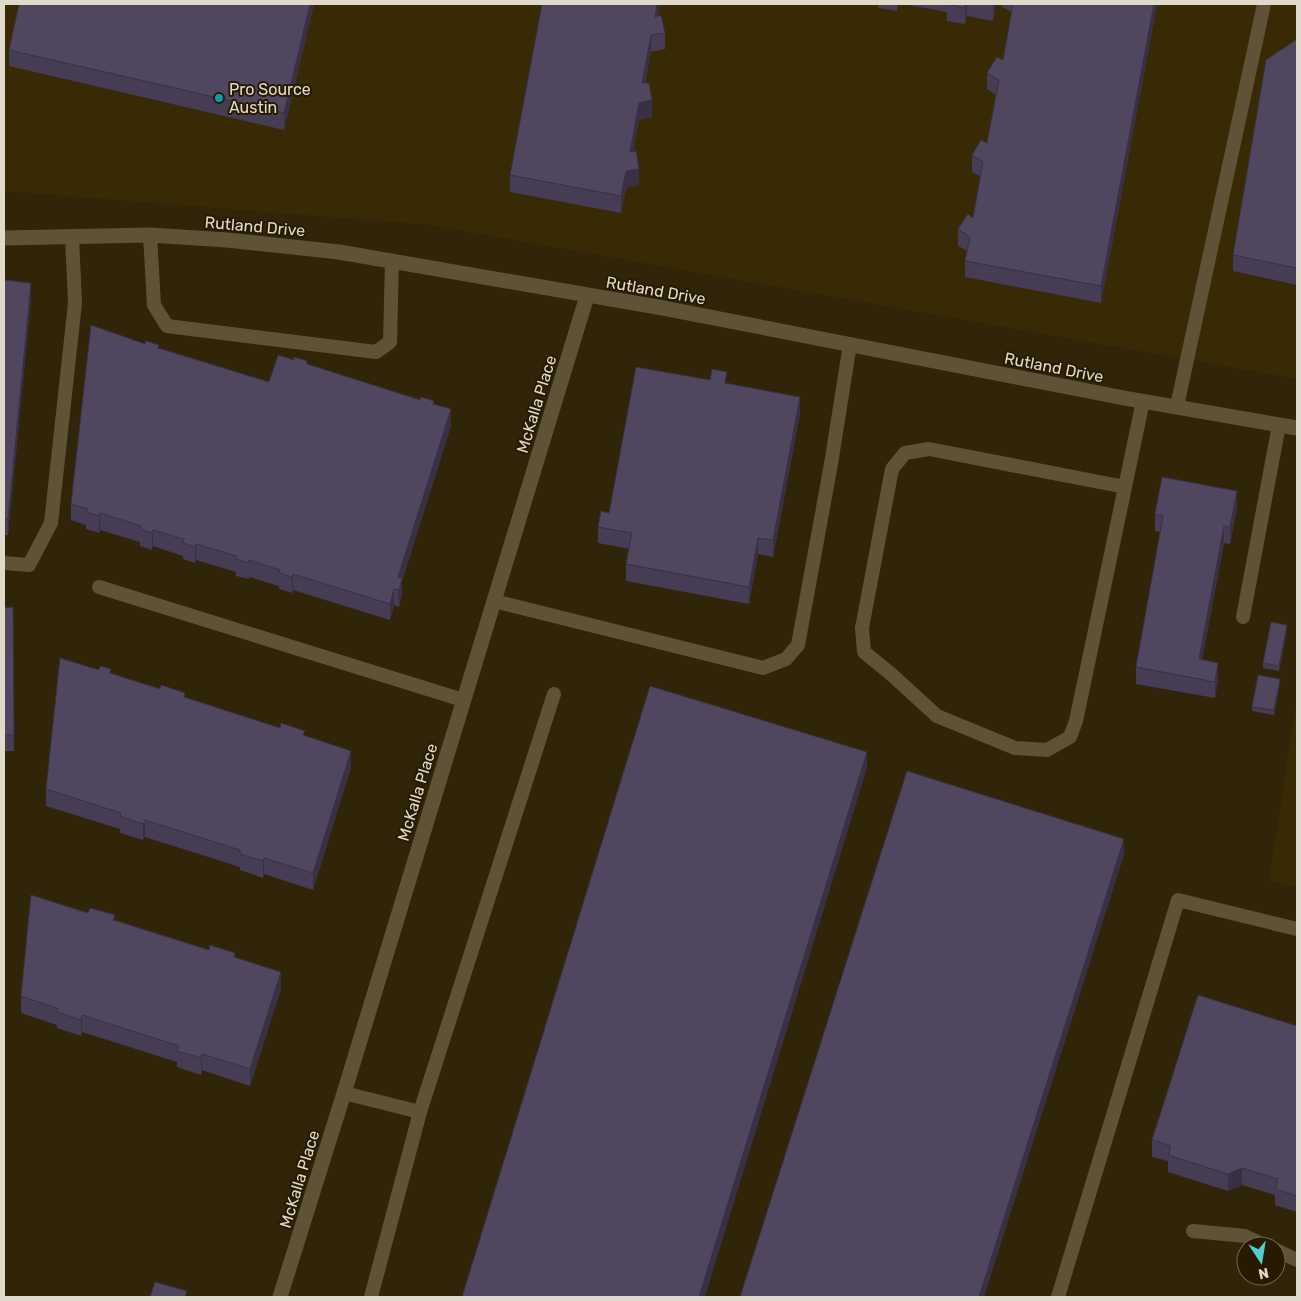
<svg xmlns="http://www.w3.org/2000/svg" width="1301" height="1301" font-family="Rubik,sans-serif">
<rect width="100%" height="100%" fill="#302409"/>
<g fill="#382a05">
<polygon points="4,4 1297,4 1297,379 429,225 4,191"/>
<polygon points="1297,696 1297,887 1269,880"/>
</g>
<g fill="none" stroke-linecap="round" stroke-linejoin="round">
<g stroke="#5f5337" stroke-width="14">
<polyline points="150,235 154,305 167,326 376,352 390,342 392,261"/>
<polyline points="1177,406 1264,4"/>
<polyline points="1125,487 929,449 905,453 892,469 862,628 864,652 891,674 937,716 1015,748 1047,750 1070,737 1076,721 1143,401"/>
<polyline points="4,563 29,565 51,523 75,303 72,236"/>
<polyline points="99,587 463,700"/>
<polyline points="494,601 763,668 786,659 798,645 831,464 850,344"/>
<polyline points="1243,617 1279,425"/>
<polyline points="344,1093 420,1112"/>
<polyline points="1193,1231 1245,1236 1266,1246"/>
<polyline points="1276,1250 1297,1260"/>
<polyline points="371,1297 420,1112 554,694"/>
<polyline points="1058,1297 1178,900 1297,929"/>
</g>
<polyline stroke="#5f5337" stroke-width="15" points="280,1297 344,1093 587,296"/>
<polyline stroke="#5f5337" stroke-width="15" points="4,238 150,235 227,240 339,252 663,308 1124,398 1297,428"/>
</g>
<g fill="#463c53">
<polygon points="19,4 314,4 284,130 9,66 9,50"/>
<polygon points="878,4 898,4 897,11 878,8"/>
<polygon points="902,4 996,4 993,21 967,16 965,24 947,21 947,12"/>
<polygon points="1002,4 1157,4 1101,303 965,277 965,261 967,251 958,246 958,229 973,218 981,177 972,172 972,155 987,143 996,95 987,89 987,73 1003,60 1012,12 1002,7"/>
<polygon points="658,16 665,33 665,49 651,52 645,83 652,117 639,120 633,151 639,185 626,188 621,213 510,192 510,175"/>
<polygon points="1297,39 1297,285 1233,271 1233,255"/>
<polygon points="4,280 31,299 8,535 4,535"/>
<polygon points="159,348 269,382 307,364 434,404 451,426 402,581 402,594 399,607 394,605 390,620 293,590 292,593 279,589 279,586 249,577 249,579 236,576 236,572 196,560 195,563 183,559 183,556 153,546 152,550 140,546 140,542 100,530 99,533 86,529 86,525 71,520 71,504"/>
<polygon points="727,384 800,414 773,557 758,554 749,604 626,581 626,564 629,549 598,543 598,527"/>
<polygon points="1237,507 1230,544 1224,543 1202,660 1218,679 1215,698 1136,684 1136,667 1160,532 1155,531 1155,514"/>
<polygon points="13,607 14,751 4,751 4,608"/>
<polygon points="1287,629 1279,671 1263,668 1263,663"/>
<polygon points="99,670 305,736 351,767 313,890 264,874 263,878 240,870 240,867 145,837 143,840 120,833 120,829 46,806 46,789"/>
<polygon points="1280,683 1274,715 1252,711 1252,707"/>
<polygon points="88,913 115,920 209,950 235,957 281,989 250,1086 202,1070 201,1075 177,1067 177,1062 82,1032 81,1036 57,1028 57,1025 21,1013 21,996"/>
<polygon points="1297,1026 1297,1212 1275,1205 1275,1195 1242,1185 1228,1191 1168,1172 1168,1161 1152,1157 1152,1140"/>
</g>
<g fill="#393143">
<polygon points="310,4 314,4 284,130 284,113"/>
<polygon points="657,4 660,4 655,33 655,17"/>
<polygon points="966,4 967,4 967,16 965,24 965,8"/>
<polygon points="993,4 996,4 993,21"/>
<polygon points="1154,4 1157,4 1101,303 1101,286"/>
<polygon points="651,35 651,52 642,100 642,83"/>
<polygon points="652,100 652,117 639,120 630,168 630,152 639,103"/>
<polygon points="639,169 639,185 626,188 621,213 621,196 626,171"/>
<polygon points="31,283 31,299 8,535 8,519"/>
<polygon points="800,397 800,414 773,557 773,540"/>
<polygon points="451,409 451,426 402,581 402,594 399,607 398,577"/>
<polygon points="1237,491 1237,507 1230,544 1230,527"/>
<polygon points="100,513 100,530 99,533 99,516"/>
<polygon points="1224,526 1224,543 1199,676 1199,659"/>
<polygon points="153,530 153,546 152,550 152,533"/>
<polygon points="758,538 758,554 749,604 749,587"/>
<polygon points="196,544 196,560 195,563 195,547"/>
<polygon points="293,574 293,590 292,593 292,577"/>
<polygon points="394,589 394,605 390,620 390,604"/>
<polygon points="1287,625 1287,629 1279,671 1279,666"/>
<polygon points="1218,663 1218,679 1215,698 1215,682"/>
<polygon points="1280,679 1280,683 1274,715 1274,710"/>
<polygon points="351,751 351,767 313,890 313,873"/>
<polygon points="867,752 867,768 705,1297 699,1297"/>
<polygon points="145,820 145,837 143,840 143,824"/>
<polygon points="1124,839 1124,855 984,1297 979,1297"/>
<polygon points="264,858 264,874 263,878 263,861"/>
<polygon points="281,972 281,989 250,1086 250,1069"/>
<polygon points="82,1015 82,1032 81,1036 81,1020"/>
<polygon points="202,1054 202,1070 201,1075 201,1058"/>
<polygon points="1242,1168 1242,1185 1228,1191 1228,1174"/>
</g>
<g fill="#514660" stroke="#393143">
<polygon points="19,4 310,4 284,113 9,50"/>
<polygon points="542,4 657,4 655,17 661,15 665,33 651,35 642,83 649,83 652,100 639,103 630,152 636,151 639,169 626,171 621,196 510,175"/>
<polygon points="947,4 966,4 965,8"/>
<polygon points="1013,4 1154,4 1101,286 965,261 970,237 958,229 968,214 973,218 983,162 972,155 981,140 987,143 999,80 987,73 997,57 1003,60"/>
<polygon points="1297,39 1297,268 1233,255 1266,60"/>
<polygon points="4,280 31,283 8,519 4,519"/>
<polygon points="91,325 145,344 146,341 159,345 158,348 269,382 278,355 294,360 294,357 307,361 307,364 420,400 421,397 434,401 433,404 451,409 398,577 402,578 399,590 394,589 390,604 293,574 292,577 279,573 280,570 249,560 249,563 236,559 237,556 196,544 195,547 183,543 184,539 153,530 152,533 140,529 141,526 100,513 99,516 86,512 88,509 71,504"/>
<polygon points="636,367 710,380 712,369 727,372 725,383 800,397 773,540 758,538 749,587 626,564 632,533 598,527 601,511 609,513"/>
<polygon points="1162,477 1237,491 1230,527 1224,526 1199,659 1218,663 1215,682 1136,667 1163,516 1155,514"/>
<polygon points="13,607 14,735 4,735 4,608"/>
<polygon points="1271,622 1287,625 1279,666 1263,663"/>
<polygon points="60,658 99,670 100,666 111,669 110,673 160,689 161,685 185,693 184,697 280,728 281,723 305,731 303,735 351,751 313,873 264,858 263,861 240,854 240,850 145,820 143,824 120,816 121,813 46,789"/>
<polygon points="1258,675 1280,679 1274,710 1252,707"/>
<polygon points="650,686 867,752 699,1297 462,1297"/>
<polygon points="907,771 1124,839 979,1297 740,1297"/>
<polygon points="31,895 88,913 90,908 115,915 113,920 209,950 210,945 235,953 234,957 281,972 250,1069 202,1054 201,1058 177,1051 179,1046 82,1015 81,1020 57,1012 59,1009 21,996"/>
<polygon points="1198,995 1297,1026 1297,1196 1275,1189 1278,1179 1242,1168 1228,1174 1168,1155 1171,1146 1152,1140"/>
<polygon points="155,1282 187,1291 185,1297 150,1297"/>
</g>
<circle fill="#0f9aa8" stroke="#261b01" stroke-width="2" cx="219" cy="98" r="5"/>
<g text-anchor="middle" stroke-width="4" stroke-linejoin="round" paint-order="stroke">
<g font-size="16" fill="#e1dacb" stroke="#261b01" text-anchor="start">
<text x="229" y="95">Pro Source<tspan x="229" dy="18">Austin</tspan></text>
</g>
<g font-size="16" fill="#e1dacb" stroke="#261b01">
<text transform="translate(255 226) rotate(5)" y="6">Rutland Drive</text>
<text transform="translate(656 290) rotate(10)" y="6">Rutland Drive</text>
<text transform="translate(1054 367) rotate(11)" y="6">Rutland Drive</text>
<text transform="translate(536 404) rotate(-73)" y="6">McKalla Place</text>
<text transform="translate(417 792) rotate(-73)" y="6">McKalla Place</text>
<text transform="translate(299 1179) rotate(-73)" y="6">McKalla Place</text>
</g>
</g>
<rect width="1301" height="1301" fill="none" stroke="#e1dacb" stroke-width="10"/>
<g transform="translate(1261 1261) rotate(168)"><circle r="24" fill="#261b01" stroke="#716752"/>
<path d="M0-4L9 19L0 12L-9 19Z" fill="#52ccd5"/>
<text y="-8" font-size="14" font-weight="bold" text-anchor="middle" fill="#e1dacb">N</text>
</g>
</svg>
